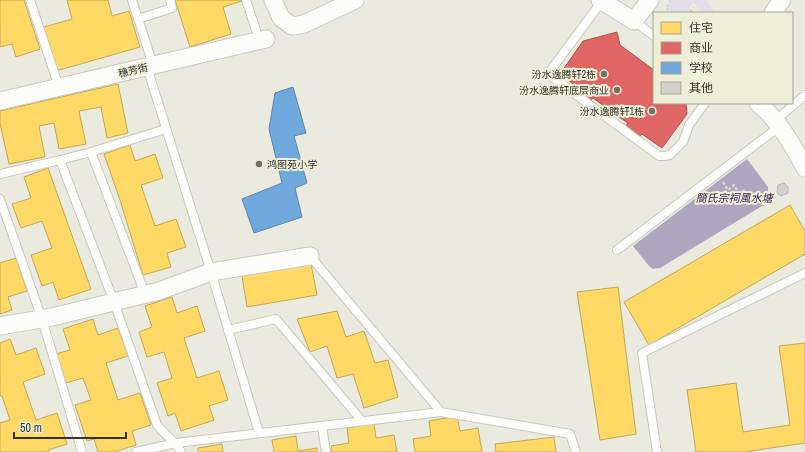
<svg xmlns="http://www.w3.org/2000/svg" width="805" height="452" font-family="'Archivo Narrow','Noto Sans SC',sans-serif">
<rect width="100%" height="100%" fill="#eaeade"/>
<polygon fill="#e3deea" points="673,0 706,0 715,13 701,13 702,11 693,3 686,13 676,13 668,7"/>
<polygon fill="#aea5be" points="747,159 768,187 768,193 758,201 762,206 660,268 653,269 649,266 633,246"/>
<g fill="#ffd966" stroke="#c2a754">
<polygon points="0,0 24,0 40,49 16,57 12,44 0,47"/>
<polygon points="67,0 108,0 112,16 129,11 140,47 56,71 44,27 72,19"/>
<polygon points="175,0 241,0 242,1 223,7 231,34 190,47"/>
<polygon points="598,40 600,44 611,41 614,57 607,59 609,63 608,65 613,69 615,67 618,69 621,63 628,68 626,70 635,77 626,90 620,85 617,88 611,84 607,89 612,93 603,105 593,98 591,100 579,91 580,89 571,82 580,68 584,72 587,68 586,63 581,64 577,49 584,47 584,44"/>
<polygon points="635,77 645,84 647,82 653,86 649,92 651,94 649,96 654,99 654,103 681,103 682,115 679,116 680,124 665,124 664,120 659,120 656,124 662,128 658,133 665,138 659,146 642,134 640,136 626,126 628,123 618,117 628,103 633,107 636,102 630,98 632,95 626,90"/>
<polygon points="118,84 128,133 107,138 101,107 79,111 86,144 59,149 54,123 39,126 45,157 9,164 0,123 0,111"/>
<polygon points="130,145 135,161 155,154 163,178 141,185 155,226 176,219 186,247 167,253 171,267 143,275 120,200 104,154"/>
<polygon points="48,168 91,289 59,300 53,282 42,286 31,255 52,248 42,221 21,228 12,204 31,198 24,177"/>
<polygon points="790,205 805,231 805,254 649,345 624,302"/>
<polygon points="16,258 27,291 8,297 12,310 0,314 0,263"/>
<polygon points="310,258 317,295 247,307 241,270"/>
<polygon points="618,287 636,434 600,440 577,292"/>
<polygon points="172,297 177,313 197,306 205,331 184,338 197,378 219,371 228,400 209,406 214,420 181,431 175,413 168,416 157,383 172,378 164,352 147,357 139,332 152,327 145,306"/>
<polygon points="337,311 346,337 364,331 375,363 388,360 398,397 364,408 353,374 337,378 327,346 310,352 297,319"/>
<polygon points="93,319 98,335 118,328 128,356 106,363 118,400 140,393 151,425 132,431 136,445 114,452 98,452 94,439 87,441 75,405 91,400 83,378 66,383 56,354 70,350 63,329"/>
<polygon points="10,339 16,355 36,348 45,374 23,382 36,420 57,413 67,444 48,450 49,452 0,452 0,423 10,420 2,396 0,396 0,343"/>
<polygon points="805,343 805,443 744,452 696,452 687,390 736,383 743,432 790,425 779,346"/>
<polygon points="457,416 460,431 478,428 482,452 415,452 413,439 431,436 429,421"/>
<polygon points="374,423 376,438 394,435 397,452 332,452 331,446 349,443 347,428"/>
<polygon points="296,436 298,451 317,448 317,452 274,452 272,440"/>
<polygon points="554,437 556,452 496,452 495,444"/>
<polygon points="222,444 223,452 198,452 198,448"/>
</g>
<polygon fill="#e06666" stroke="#ac5654" points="617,32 620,45 654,70 654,103 686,103 687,114 662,148 642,134 640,136 626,126 628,123 593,98 591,100 579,91 580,89 560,74 583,41"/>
<polygon fill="#6fa8dc" stroke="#5d85a7" points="293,87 306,133 294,136 307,183 295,188 302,217 254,233 242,199 282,183 269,129 275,93"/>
<g fill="#d4d3ca" stroke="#b8b8af">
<polygon points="784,183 788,187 788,193 781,196 777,193 778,185"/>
<polygon points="768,193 772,199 762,206 758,201"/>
</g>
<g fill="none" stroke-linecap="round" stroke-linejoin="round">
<g stroke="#c8c8bf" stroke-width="10">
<g id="service">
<polyline points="30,0 59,87"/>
<polyline points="132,0 153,65"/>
<polyline points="246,0 256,30"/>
<polyline points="602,1 548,74 659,156 665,156 670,155 683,142 689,125 705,103"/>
<polyline points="138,19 172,8 170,0"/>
<polyline points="634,21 654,36"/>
<polyline points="147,67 211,272 259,433"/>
<polyline points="775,121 805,95"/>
<polyline points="91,152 166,129"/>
<polyline points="0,174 60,160"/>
<polyline points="0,199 42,319 82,452"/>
<polyline points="617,250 780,126"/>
<polyline points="310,256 441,412 570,434 576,452"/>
<path d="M 145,294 L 91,152 L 60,160 L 114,302 L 157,425 C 165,435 175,441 181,452"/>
<polyline points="228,330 276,319 362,421"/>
<polyline points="322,426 326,452"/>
<polyline points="136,452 176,443 441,412"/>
<polyline points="657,452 642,353 805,273"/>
</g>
</g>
<g stroke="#c8c8bf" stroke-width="19">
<g id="minor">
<polyline points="273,0 281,18 292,26 304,24 355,0"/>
<polyline points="600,0 634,21 650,0"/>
<polyline points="773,13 782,0"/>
<polyline points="0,101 266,39"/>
<path d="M 758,103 C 779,121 792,144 805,168"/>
<polyline points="0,326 52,317 159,291 211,272 310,256"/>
</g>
</g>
<g stroke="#d8d8d5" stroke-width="2.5" stroke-dasharray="3 2" stroke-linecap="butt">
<polyline points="671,0 666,8 673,13"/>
<polyline points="690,12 694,7"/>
<polyline points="723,182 728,190 734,185 739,193 745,190 750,196 756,193 761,199"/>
</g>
<use href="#service" stroke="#fcfcfa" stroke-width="8"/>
<use href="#minor" stroke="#fcfcfa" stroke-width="17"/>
</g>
<g fill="#727269" stroke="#efeed9" stroke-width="1.5">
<circle cx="604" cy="74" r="4"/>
<circle cx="617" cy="90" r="4"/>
<circle cx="652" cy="111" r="4"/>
<circle cx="259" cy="164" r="4"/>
</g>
<g text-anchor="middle" stroke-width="4" stroke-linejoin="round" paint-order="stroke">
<g font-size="10" fill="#32322a" stroke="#efeed9">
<text transform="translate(133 70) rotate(-13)" y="4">穗芳街</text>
</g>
<g font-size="10" fill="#32322a" stroke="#efeed9" text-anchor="end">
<text x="596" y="78">汾水逸腾轩2栋</text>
<text x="609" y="94">汾水逸腾轩底层商业</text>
<text x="644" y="115">汾水逸腾轩1栋</text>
<text x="267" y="168" text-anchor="start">鸿图苑小学</text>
</g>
<g font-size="11" font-style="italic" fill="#331f52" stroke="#efeed9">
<text x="734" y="202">簡氏宗祠風水塘</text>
</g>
</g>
<rect x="653" y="12" width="140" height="92" fill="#efeed9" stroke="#a3a393"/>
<rect x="661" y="22" width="20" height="12" fill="#ffd966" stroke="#a3a393"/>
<text x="689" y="32" font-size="12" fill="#32322a">住宅</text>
<rect x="661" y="42" width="20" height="12" fill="#e06666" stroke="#a3a393"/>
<text x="689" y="52" font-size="12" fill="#32322a">商业</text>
<rect x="661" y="62" width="20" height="12" fill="#6fa8dc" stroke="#a3a393"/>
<text x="689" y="72" font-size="12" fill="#32322a">学校</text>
<rect x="661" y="82" width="20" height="12" fill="#d4d3ca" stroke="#a3a393"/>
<text x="689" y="92" font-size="12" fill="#32322a">其他</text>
<path d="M14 432v6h112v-6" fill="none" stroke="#32322a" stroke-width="2"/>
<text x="20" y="432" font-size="12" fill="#32322a" stroke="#efeed9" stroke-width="3" paint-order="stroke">50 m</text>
</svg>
